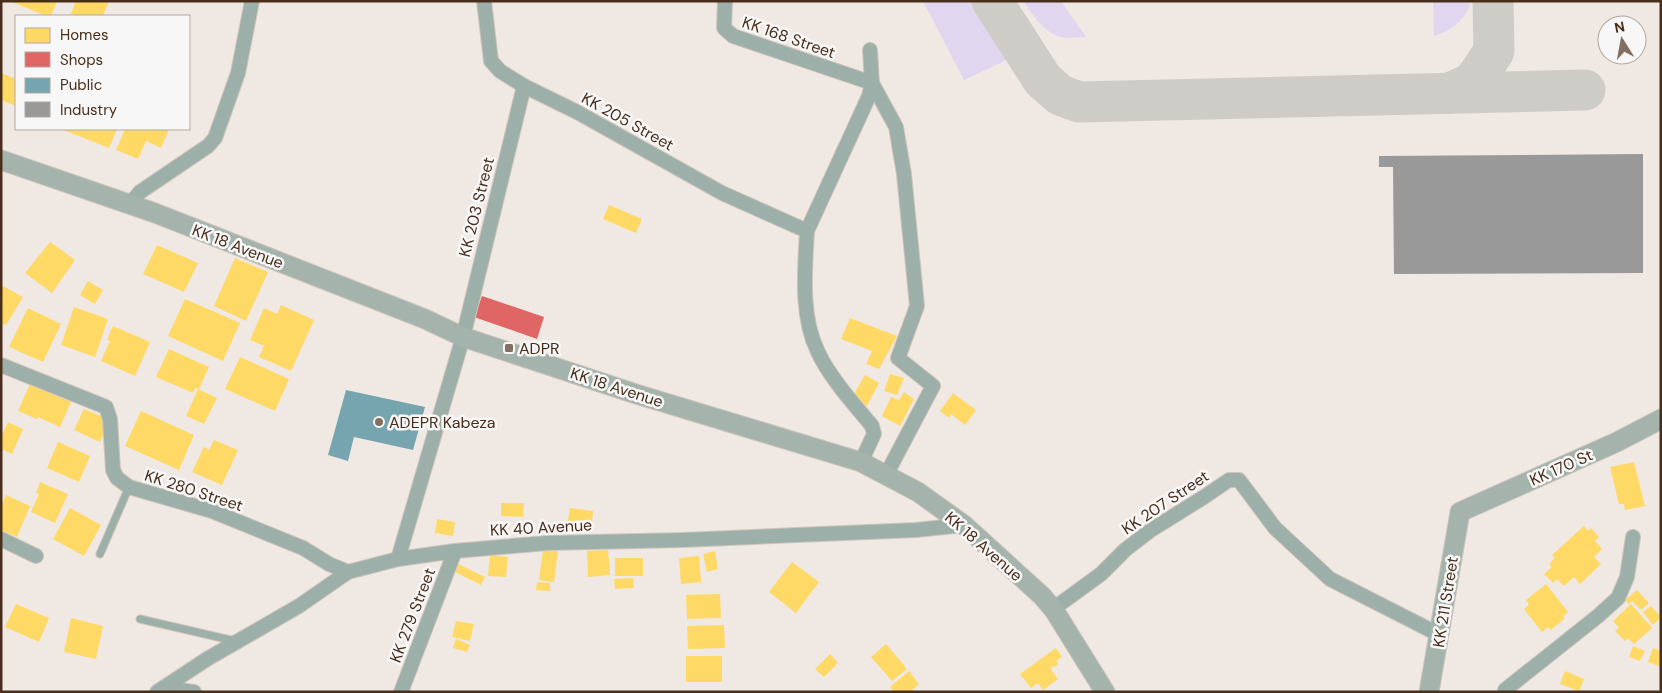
<svg xmlns="http://www.w3.org/2000/svg" width="1662" height="693" font-family="'DM Sans',sans-serif">
<rect width="100%" height="100%" fill="#f0e8e3"/>
<g fill="#e0d6ef">
<polygon points="923,1 971,1 1009,59 964,80"/>
<path d="M 1023,1 L 1061,1 L 1086,37 C 1079,37 1069,39 1061,37 C 1043,32 1033,15 1023,1 Z"/>
<path d="M 1433,1 L 1471,1 C 1466,20 1452,30 1434,36 Z"/>
</g>
<g fill="#ffd966">
<polygon points="10,1 57,1 51,16 46,16"/>
<polygon points="76,1 109,1 103,16 70,16"/>
<polygon points="1,73 16,79 16,106 1,100"/>
<polygon points="61,129 117,129 109,148"/>
<polygon points="125,129 169,129 161,148 146,141 138,159 116,150"/>
<polygon points="609,205 642,219 636,233 603,219"/>
<polygon points="50,242 75,260 52,293 25,273"/>
<polygon points="157,245 198,263 184,292 143,274"/>
<polygon points="235,258 268,272 246,321 214,306"/>
<polygon points="88,281 103,290 95,304 80,295"/>
<polygon points="1,285 23,297 6,325 1,323"/>
<polygon points="185,299 240,323 223,361 168,336"/>
<polygon points="281,305 314,320 291,371 259,357 264,346 250,340 264,308 277,314"/>
<polygon points="74,307 108,319 95,357 61,345"/>
<polygon points="28,308 61,324 43,362 9,347"/>
<polygon points="850,318 897,336 879,369 866,364 872,351 841,339"/>
<polygon points="113,326 150,342 135,376 101,361 110,341 107,340"/>
<polygon points="169,349 209,367 199,389 195,388 193,393 156,377"/>
<polygon points="240,357 289,379 275,411 225,389"/>
<polygon points="890,374 904,378 897,395 884,391"/>
<polygon points="865,375 879,383 867,406 852,398"/>
<polygon points="30,384 71,402 60,427 38,417 37,419 18,411"/>
<polygon points="198,389 217,398 204,424 186,416"/>
<polygon points="904,392 914,399 900,426 882,416 891,397 899,400"/>
<polygon points="953,393 976,410 965,425 951,414 949,418 940,411"/>
<polygon points="84,409 110,420 100,442 74,430"/>
<polygon points="141,411 194,435 179,470 125,446"/>
<polygon points="8,422 23,429 12,454 1,449 1,437"/>
<polygon points="214,440 238,450 222,485 192,472 204,447 209,450"/>
<polygon points="58,442 90,456 79,482 47,468"/>
<polygon points="1634,462 1645,506 1625,510 1624,504 1619,504 1610,467"/>
<polygon points="40,482 68,494 55,523 31,512 39,494 36,493"/>
<polygon points="6,495 30,506 17,537 1,530 1,506"/>
<polygon points="501,503 524,503 523,517 501,516"/>
<polygon points="70,508 101,525 84,556 53,539"/>
<polygon points="570,508 593,511 592,524 568,521"/>
<polygon points="437,519 455,522 453,536 435,533"/>
<polygon points="1584,526 1588,531 1591,528 1599,537 1595,541 1602,549 1594,557 1601,564 1580,584 1574,577 1564,586 1557,579 1553,583 1544,574 1552,567 1549,564 1555,558 1552,555"/>
<polygon points="543,550 558,551 554,582 539,580"/>
<polygon points="608,550 610,575 588,577 587,551"/>
<polygon points="715,551 718,569 707,572 703,554"/>
<polygon points="490,555 508,557 506,577 488,576"/>
<polygon points="699,556 701,582 681,584 679,558"/>
<rect x="615" y="558" width="28" height="18"/>
<polygon points="792,562 819,582 796,613 769,592"/>
<polygon points="458,564 485,577 481,585 455,572"/>
<polygon points="633,578 634,588 615,589 614,579"/>
<polygon points="537,582 550,583 550,591 536,590"/>
<polygon points="1546,584 1568,612 1563,616 1565,618 1551,630 1548,627 1542,632 1524,609 1529,605 1526,600"/>
<polygon points="1637,590 1649,603 1641,610 1632,601 1629,604 1625,600"/>
<polygon points="720,594 721,618 687,619 686,595"/>
<polygon points="16,604 49,618 39,642 5,627"/>
<polygon points="1631,604 1652,628 1634,644 1628,638 1625,641 1615,631 1619,628 1613,621"/>
<polygon points="1651,606 1661,617 1653,625 1643,612"/>
<polygon points="71,618 103,626 96,659 64,652"/>
<polygon points="456,621 474,624 470,641 452,637"/>
<polygon points="724,625 725,648 688,649 687,626"/>
<polygon points="456,639 470,645 467,652 453,648"/>
<polygon points="886,644 907,669 892,681 871,657"/>
<polygon points="1633,646 1645,651 1640,661 1629,657"/>
<polygon points="1056,648 1062,657 1057,660 1058,665 1050,668 1058,679 1043,690 1038,683 1031,688 1020,674"/>
<polygon points="1653,648 1661,651 1661,667 1648,662"/>
<polygon points="830,654 838,663 824,677 815,669"/>
<rect x="686" y="656" width="36" height="26"/>
<polygon points="909,671 919,684 910,692 894,692 890,687"/>
<polygon points="1565,671 1584,679 1579,691 1560,684"/>
</g>
<polygon fill="#e06666" points="482,296 544,317 537,339 474,317"/>
<polygon fill="#76a5af" points="346,390 425,407 413,450 354,437 348,461 328,455"/>
<polygon fill="#999" points="1643,154 1643,273 1394,274 1393,167 1379,167 1379,156"/>
<g fill="none" stroke-linecap="round" stroke-linejoin="round">
<g stroke="#ceccc6" stroke-width="41">
<polyline points="992,1 1043,80 1060,95 1079,102 1585,90"/>
<polyline points="1450,93 1470,84 1477,77 1494,51 1493,1"/>
</g>
<g stroke="#cec4bc" stroke-width="9">
<g id="service">
<polyline points="100,554 129,487"/>
<polyline points="140,619 235,641"/>
</g>
</g>
<g stroke="#cec4bc" stroke-width="16">
<g id="minor">
<path d="M 484,1 L 491,61 L 500,71 L 524,86 L 577,112 L 722,193 L 807,231 C 805,269 800,316 818,352 C 830,378 854,404 872,426 L 874,434 L 861,462"/>
<polyline points="725,1 724,28 733,36 872,83 896,127 904,174 917,306 898,358 933,386 886,475"/>
<polyline points="130,204 140,192 208,146 215,138 238,73 252,1"/>
<polyline points="807,231 869,96 872,83 870,50"/>
<polyline points="1,365 106,407 110,419 113,470 117,478 129,487 212,511 303,548 329,564 348,572"/>
<polyline points="1,539 36,556"/>
<polyline points="398,559 463,337 524,86"/>
<polyline points="1053,609 1101,574 1125,550 1151,530 1204,497 1229,480 1239,480 1275,528 1330,579 1440,635"/>
<polyline points="163,688 194,692"/>
<polyline points="1505,690 1598,616 1618,598 1627,577 1633,537"/>
<polyline points="157,692 207,659 299,606 348,572 398,559 455,551 547,543 683,540 916,530 964,525"/>
<polyline points="401,692 455,551"/>
</g>
</g>
<g stroke="#cec4bc" stroke-width="21">
<g id="secondary">
<polyline points="1,160 155,213 425,319 463,337 636,394 861,462 918,492 964,525 1042,596 1054,610 1105,692"/>
<polyline points="1429,692 1460,512 1617,442 1661,419"/>
</g>
</g>
<use href="#service" stroke="#9cafa9" stroke-width="7"/>
<use href="#minor" stroke="#9cafa9" stroke-width="14"/>
<use href="#secondary" stroke="#a4b4ad" stroke-width="19"/>
</g>
<g fill="#836f61" stroke="#f7f7f7" stroke-width="2">
<rect x="504" y="343" width="10" height="10" rx="2.5"/>
<circle cx="379" cy="422" r="5"/>
</g>
<g text-anchor="middle" stroke-width="5" stroke-linejoin="round" paint-order="stroke">
<g font-size="16" fill="#482e1b" stroke="#f7f7f7">
<text transform="translate(789 37) rotate(19)" y="6">KK 168 Street</text>
<text transform="translate(628 121) rotate(29)" y="6">KK 205 Street</text>
<text transform="translate(476 207) rotate(-76)" y="6">KK 203 Street</text>
<text transform="translate(238 246) rotate(21)" y="6">KK 18 Avenue</text>
<text transform="translate(617 387) rotate(18)" y="6">KK 18 Avenue</text>
<text transform="translate(1561 467) rotate(-24)" y="6">KK 170 St</text>
<text transform="translate(194 490) rotate(18)" y="6">KK 280 Street</text>
<text transform="translate(1165 502) rotate(-34)" y="6">KK 207 Street</text>
<text transform="translate(541 527) rotate(-3)" y="6">KK 40 Avenue</text>
<text transform="translate(984 546) rotate(41)" y="6">KK 18 Avenue</text>
<text transform="translate(1445 602) rotate(-81)" y="6">KK 211 Street</text>
<text transform="translate(412 615) rotate(-69)" y="6">KK 279 Street</text>
</g>
<g font-size="16" fill="#482e1b" stroke="#f7f7f7" text-anchor="start">
<text x="519" y="354">ADPR</text>
<text x="389" y="428">ADEPR Kabeza</text>
</g>
</g>
<rect width="1662" height="693" fill="none" stroke="#482e1b" stroke-width="5"/>
<rect x="15" y="15" width="175" height="115" fill="#f7f7f7" stroke="#b1a79f"/>
<rect x="25" y="28" width="25" height="15" fill="#ffd966" stroke="#b1a79f"/>
<text x="60" y="40" font-size="15" fill="#482e1b">Homes</text>
<rect x="25" y="52" width="25" height="15" fill="#e06666" stroke="#b1a79f"/>
<text x="60" y="65" font-size="15" fill="#482e1b">Shops</text>
<rect x="25" y="78" width="25" height="15" fill="#76a5af" stroke="#b1a79f"/>
<text x="60" y="90" font-size="15" fill="#482e1b">Public</text>
<rect x="25" y="102" width="25" height="15" fill="#999999" stroke="#b1a79f"/>
<text x="60" y="115" font-size="15" fill="#482e1b">Industry</text>
<g transform="translate(1622 40) rotate(349)"><circle r="24" fill="#f7f7f7" stroke="#b1a79f"/>
<path d="M0-4L9 19L0 12L-9 19Z" fill="#836f61"/>
<text y="-8" font-size="14" font-weight="bold" text-anchor="middle" fill="#482e1b">N</text>
</g>
</svg>
